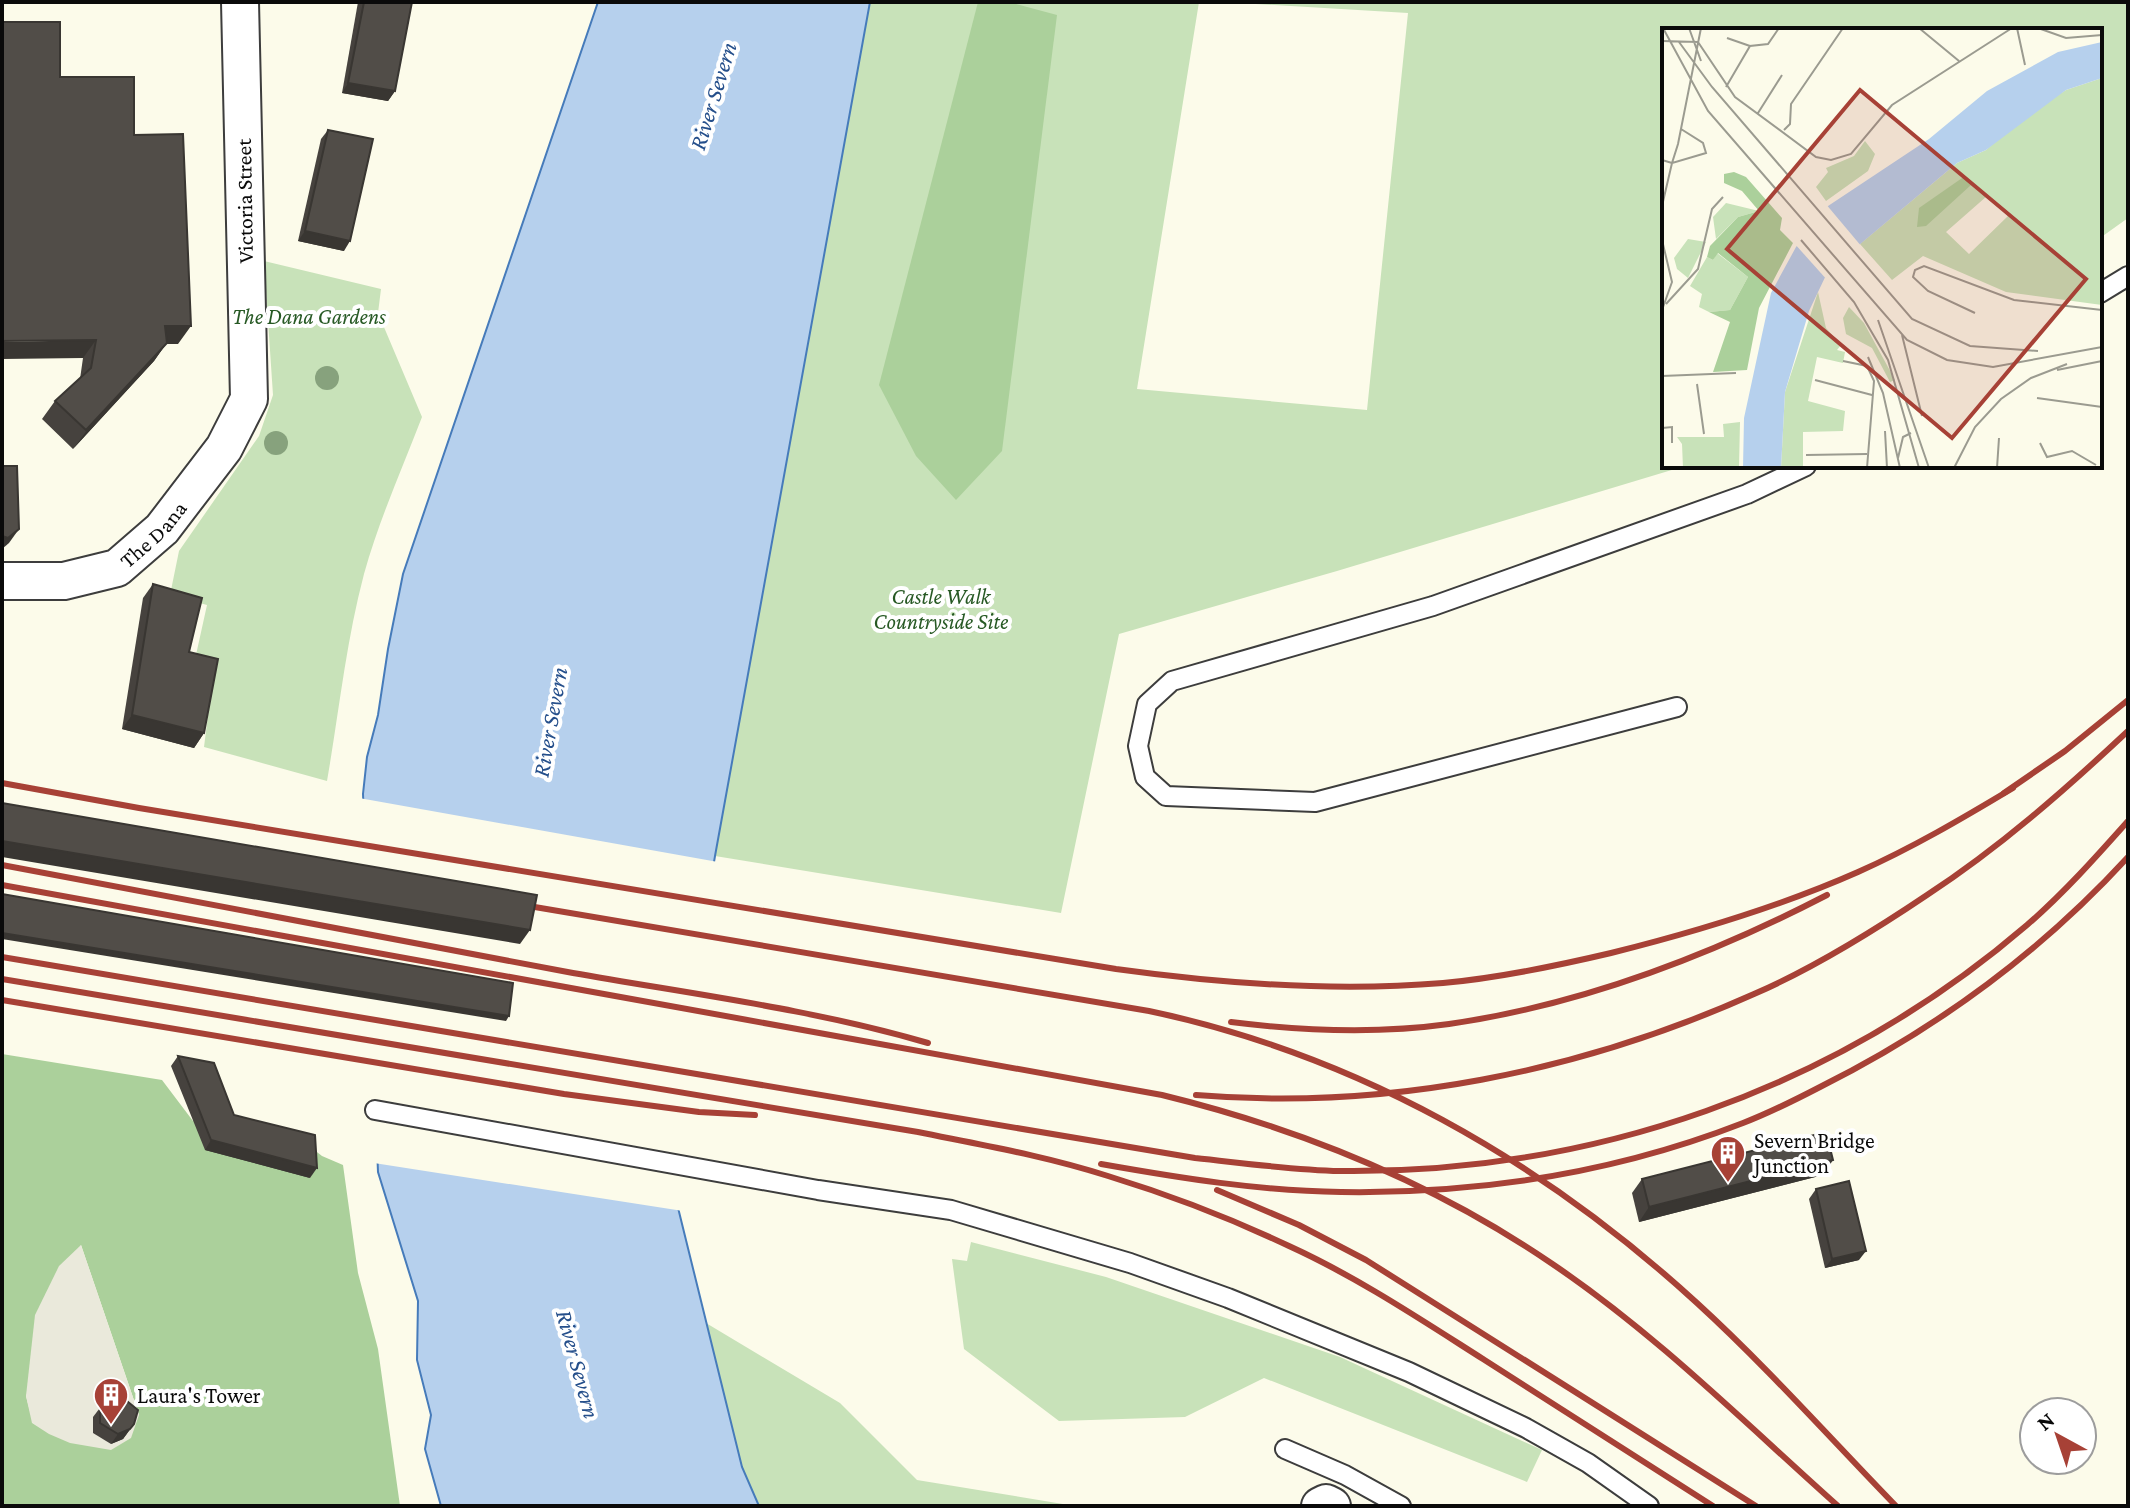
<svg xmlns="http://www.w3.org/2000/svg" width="2130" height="1508" font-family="'Crimson Pro',serif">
<rect width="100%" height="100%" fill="#fcfbea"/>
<g fill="#c8e2b9">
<polygon points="870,2 1199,2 1137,389 1367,410 1408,13 1222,2 2128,2 2128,218 2100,238 2100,30 1664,30 1664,466 1685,466 1337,571 1119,634 1061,913 715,856"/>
<path d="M 264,261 L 381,289 L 378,313 L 422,417 C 402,469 379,520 364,574 C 346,642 339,712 327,781 L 204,747 L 214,668 L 194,664 L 207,605 L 170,595 L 179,551 L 259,436 L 273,395 Z"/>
<polygon points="971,1242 1106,1277 1340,1357 1542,1450 1527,1482 1264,1378 1185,1417 1059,1421 964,1349 952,1259 967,1261"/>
<polygon points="706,1323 840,1403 917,1480 1075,1506 759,1506 742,1467"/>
</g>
<g fill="#abd09b" fill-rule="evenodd">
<polygon points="978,2 1009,2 1057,15 1002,451 956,500 916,456 879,385"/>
<path d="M 2,1054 L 162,1080 L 193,1121 L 308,1145 L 322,1156 L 343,1165 L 358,1273 L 378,1349 L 400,1506 L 2,1506 ZM 81,1245 L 139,1415 L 49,1433 L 33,1423 L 26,1396 Z"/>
</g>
<polygon fill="#eae9db" points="81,1245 139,1415 131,1438 111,1450 70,1443 49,1434 32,1423 26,1396 35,1315 59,1266"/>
<polygon fill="#b6d0ed" stroke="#467bba" stroke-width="2" points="598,2 870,2 715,856 665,1155 742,1467 759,1506 441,1506 425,1449 431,1415 417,1360 418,1301 378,1172 363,794 367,757 378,715 388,649 403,574"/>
<polygon fill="#fcfbea" points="359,798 718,862 669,1155 683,1211 374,1163"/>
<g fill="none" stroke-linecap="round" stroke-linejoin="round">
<g stroke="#3d3d3d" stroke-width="22">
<g id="lane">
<polyline points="2100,293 2128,276"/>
<polyline points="1677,707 1315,802 1166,796 1145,777 1138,746 1147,704 1172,681 1433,606 1747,494 1806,466"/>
<polyline points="375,1110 818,1190 951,1210 1130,1263 1228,1298 1409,1372 1526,1428 1588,1463 1649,1506"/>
<polyline points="1285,1449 1345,1475 1401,1506"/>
</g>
</g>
<g stroke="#3d3d3d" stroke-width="40">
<g id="street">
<path id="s1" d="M 2,581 L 64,581 L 117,568 L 162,529 L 224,448 L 249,399 L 240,2"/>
<polyline points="1320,1506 1326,1503 1332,1506"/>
</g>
</g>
<use href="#lane" stroke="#fff" stroke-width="18"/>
<use href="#street" stroke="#fff" stroke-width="36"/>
<g stroke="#a74136" stroke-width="6">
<path d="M 2,783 L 139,808 L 1116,969 C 1224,984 1334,992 1443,983 C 1499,978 1556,966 1611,953 C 1695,932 1779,907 1858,872 C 1912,848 1963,818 2013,788"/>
<polyline points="2004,793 2065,751 2128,700"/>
<path d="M 2,865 C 192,900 382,938 573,973 C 691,994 812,1009 928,1043"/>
<path d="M 2,885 L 1162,1095 C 1301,1129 1432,1182 1551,1263 C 1655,1333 1745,1423 1838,1506"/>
<path d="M 511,903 L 1149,1011 C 1357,1055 1541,1160 1697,1303 C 1767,1367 1830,1438 1896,1506"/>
<path d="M 2,957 L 1195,1158 C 1243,1163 1291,1170 1340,1171 C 1592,1174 1835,1090 2027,925 C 2063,894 2096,857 2128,821"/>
<path d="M 2,979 L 918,1132 C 982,1145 1046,1156 1108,1176 C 1170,1195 1230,1218 1289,1246 C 1357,1277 1420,1319 1483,1359 C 1560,1408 1637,1457 1713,1506"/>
<polyline points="2,1000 564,1094 699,1112 755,1115"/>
<path d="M 1231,1022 C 1303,1031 1377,1034 1449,1024 C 1581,1005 1709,956 1827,895"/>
<path d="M 1196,1095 C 1387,1111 1580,1072 1754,994 C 1812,969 1875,930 1927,895 C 1999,848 2065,790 2128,731"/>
<path d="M 1101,1164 C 1180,1178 1260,1191 1341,1192 C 1477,1194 1615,1173 1743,1123 C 1769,1113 1795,1100 1820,1087 C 1936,1029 2040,953 2128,857"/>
<polyline points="1217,1190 1299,1225 1366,1260 1756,1506"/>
</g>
</g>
<g fill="#87a27d">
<circle cx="327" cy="378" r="12"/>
<circle cx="276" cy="443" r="12"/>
</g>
<g fill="#46423e">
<polygon points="358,2 412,2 395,91 388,101 342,93"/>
<polygon points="60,77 134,135 178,344 166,344 154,361 73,449 42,419 55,401 80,379 83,358"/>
<polygon points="328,130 344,251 298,241 321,139"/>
<polygon points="153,584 189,652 204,733 194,748 122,729 143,598"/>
<polygon points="178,1056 234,1115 310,1178 205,1150 171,1066"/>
<polygon points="1823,1175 1639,1222 1632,1193 1642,1179"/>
<polygon points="1816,1189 1859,1260 1825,1268 1809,1199"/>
<polygon points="106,1400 134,1424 123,1439 111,1444 93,1433 93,1417"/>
</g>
<g fill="#393632">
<polygon points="348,83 395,91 388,101 342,93"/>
<polygon points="305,231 350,241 344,251 298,241"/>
<polygon points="165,326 191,326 178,344 166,344 154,361 73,449"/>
<polygon points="96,340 83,358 2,359 2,342"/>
<polygon points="19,529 9,543 2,549 2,536"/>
<polygon points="132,715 204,733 194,748 122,729"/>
<polygon points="2,841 530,930 520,944 2,857"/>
<polygon points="2,933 509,1016 506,1021 2,939"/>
<polygon points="211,1140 317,1168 310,1178 205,1150"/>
<polygon points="1833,1160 1823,1175 1639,1222 1649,1207"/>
<polygon points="1866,1251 1859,1260 1825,1268 1832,1259"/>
<polygon points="134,1424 123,1439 111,1444 118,1434"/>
</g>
<g fill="#514d48" stroke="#393632" stroke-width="2">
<polygon points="364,2 412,2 395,91 348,83"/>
<polygon points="2,22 60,22 60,77 134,77 134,135 183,134 191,326 165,326 167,343 86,430 55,401 91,368 96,340 2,341 2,342"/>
<polygon points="328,130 373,139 350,241 305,231"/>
<polygon points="2,466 17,466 19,529 8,538 2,536"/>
<polygon points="153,584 202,598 189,652 218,659 204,733 132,715"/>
<polygon points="2,803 537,895 530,930 2,841"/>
<polygon points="2,894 513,983 509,1016 2,933"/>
<polygon points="178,1056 214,1063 234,1115 315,1135 317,1168 211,1140"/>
<polygon points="1826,1132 1833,1160 1649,1207 1642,1179"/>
<polygon points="1849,1181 1866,1251 1832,1259 1816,1189"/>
<polygon points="122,1397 138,1410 134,1424 130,1429 118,1434 100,1423 100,1408 106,1400"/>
</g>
<defs>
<g id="building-pin" transform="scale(1.8)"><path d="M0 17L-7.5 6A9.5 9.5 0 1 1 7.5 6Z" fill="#a74136" stroke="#fff"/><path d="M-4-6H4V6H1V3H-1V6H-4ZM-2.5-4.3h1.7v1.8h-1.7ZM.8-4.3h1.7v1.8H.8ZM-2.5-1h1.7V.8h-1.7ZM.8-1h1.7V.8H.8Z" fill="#fff"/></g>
</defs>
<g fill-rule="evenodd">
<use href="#building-pin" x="1728" y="1153"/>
<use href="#building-pin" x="111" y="1395"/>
</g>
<g text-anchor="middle" stroke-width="8" stroke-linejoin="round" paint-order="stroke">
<g font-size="22" fill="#0a0a0a" stroke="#fff">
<text transform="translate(244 201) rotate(-91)" y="8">Victoria Street</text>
<text dy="8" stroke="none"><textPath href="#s1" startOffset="166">The Dana</textPath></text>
</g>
<g font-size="22" font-style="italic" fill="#275924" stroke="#fff">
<text x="309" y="324">The Dana Gardens</text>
<text x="941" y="604">Castle Walk<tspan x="941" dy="25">Countryside Site</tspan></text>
</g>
<g font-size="22" fill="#0a0a0a" stroke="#fff" text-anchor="start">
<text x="1754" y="1148">Severn Bridge<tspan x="1754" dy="25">Junction</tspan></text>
<text x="137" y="1403">Laura's Tower</text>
</g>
<g font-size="24" font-style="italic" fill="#254f8b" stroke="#fff">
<text transform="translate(713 96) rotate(-73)" y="8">River Severn</text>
<text transform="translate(550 722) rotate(-80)" y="8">River Severn</text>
<text transform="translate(578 1364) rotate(75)" y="8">River Severn</text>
</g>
</g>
<g transform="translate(1662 28)">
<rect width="440" height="440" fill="#fcfbea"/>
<path d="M 440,50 L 440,277 L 344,264 L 261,228 L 230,252 L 198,216 L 295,135 L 324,122 L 364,87 L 404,62 ZM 325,168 L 346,188 L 307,226 L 284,204 ZM 203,113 L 213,126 L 206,143 L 164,173 L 154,159 L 166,144 L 164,140 L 192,128 ZM 64,175 L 97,183 L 76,189 L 54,211 L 51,189 ZM 26,211 L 44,214 L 26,250 L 15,241 L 12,230 ZM 55,225 L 86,249 L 68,282 L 47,284 L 37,279 L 40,266 L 28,258 L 45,229 L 51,232 ZM 156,264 L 164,300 L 179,317 L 175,322 L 183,324 L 181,335 L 155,329 L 146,373 L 183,383 L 181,403 L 141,404 L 141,440 L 119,440 L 123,364 ZM 187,279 L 202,295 L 233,352 L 228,354 L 210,320 L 184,306 L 181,290 ZM 78,394 L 77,440 L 21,440 L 20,416 L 15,409 L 62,409 L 61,396 Z" fill="#c8e2b9" fill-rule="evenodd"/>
<path d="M 72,144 L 84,149 L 120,190 L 118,202 L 131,215 L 97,280 L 85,342 L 51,344 L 68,294 L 47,284 L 68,282 L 86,249 L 56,225 L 51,232 L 45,229 L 48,218 L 76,189 L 97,183 L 80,163 L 62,155 L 62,146 ZM 303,148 L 309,157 L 264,198 L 255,199 L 257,180 Z" fill="#abd09b"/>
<path d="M 440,14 L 440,50 L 404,62 L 324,122 L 295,135 L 166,243 L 147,283 L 123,364 L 119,440 L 81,440 L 82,390 L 109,265 L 134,219 L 166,178 L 267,111 L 325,63 L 396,24 Z" fill="#b6d0ed"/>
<path d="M 163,175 L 200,219 L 166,253 L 132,215 Z" fill="#fcfbea"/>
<path fill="none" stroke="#9b9b90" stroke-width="2" d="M 1,0 L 46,83 L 245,312 L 285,332 L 331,339 L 440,319M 27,0 L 39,33M 257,0 L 297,33M 355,0 L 363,37M 376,0 L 404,10 L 440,7M 65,10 L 88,18M 0,13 L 36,14M 17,14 L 50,59 L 250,291 L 308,318 L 376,323M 36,14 L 73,69 L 154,129 L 169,132 L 189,126 L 230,77 L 350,0M 64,59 L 88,18 L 106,16 L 117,0M 96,85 L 120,47M 122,102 L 128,96 L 129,76 L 181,0M 0,132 L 10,135 L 16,116 L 39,0M 0,178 L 10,135 L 44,125 L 41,115 L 19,101M 0,212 L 10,254 L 0,282M 139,212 L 192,274 L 226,332 L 257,440M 4,276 L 36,241 L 50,181 L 61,169M 313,285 L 266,263 L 251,249 L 253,242 L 262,238 L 352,272 L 440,282M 216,292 L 267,440M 240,307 L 260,388M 206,329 L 221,365 L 238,440M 181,333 L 205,338 L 212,353 L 205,440M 395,342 L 440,333M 0,348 L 74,345M 153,352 L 210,367M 35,356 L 42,406M 375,370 L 440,379M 0,400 L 10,399 L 10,415M 223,403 L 225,440M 378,415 L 385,429 L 410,423 L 434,437M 144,427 L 205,426M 236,430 L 241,409 L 249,405M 292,440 L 313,399 L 339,371 L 369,350 L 405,336M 335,440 L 337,410"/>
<path fill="#a74136" fill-opacity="0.15" stroke="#a74136" stroke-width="4" d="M 198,62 L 424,251 L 290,410 L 65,221 Z"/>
<rect width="440" height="440" fill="none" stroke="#0a0a0a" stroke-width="4"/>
</g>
<rect width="2130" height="1508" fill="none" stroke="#0a0a0a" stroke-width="8"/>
<g transform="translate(2058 1436) rotate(320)"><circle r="38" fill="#ffffff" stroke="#9d9d9d" stroke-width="2"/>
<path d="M0-6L14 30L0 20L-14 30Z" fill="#a74136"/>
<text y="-12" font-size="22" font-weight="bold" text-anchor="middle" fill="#0a0a0a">N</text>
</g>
</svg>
